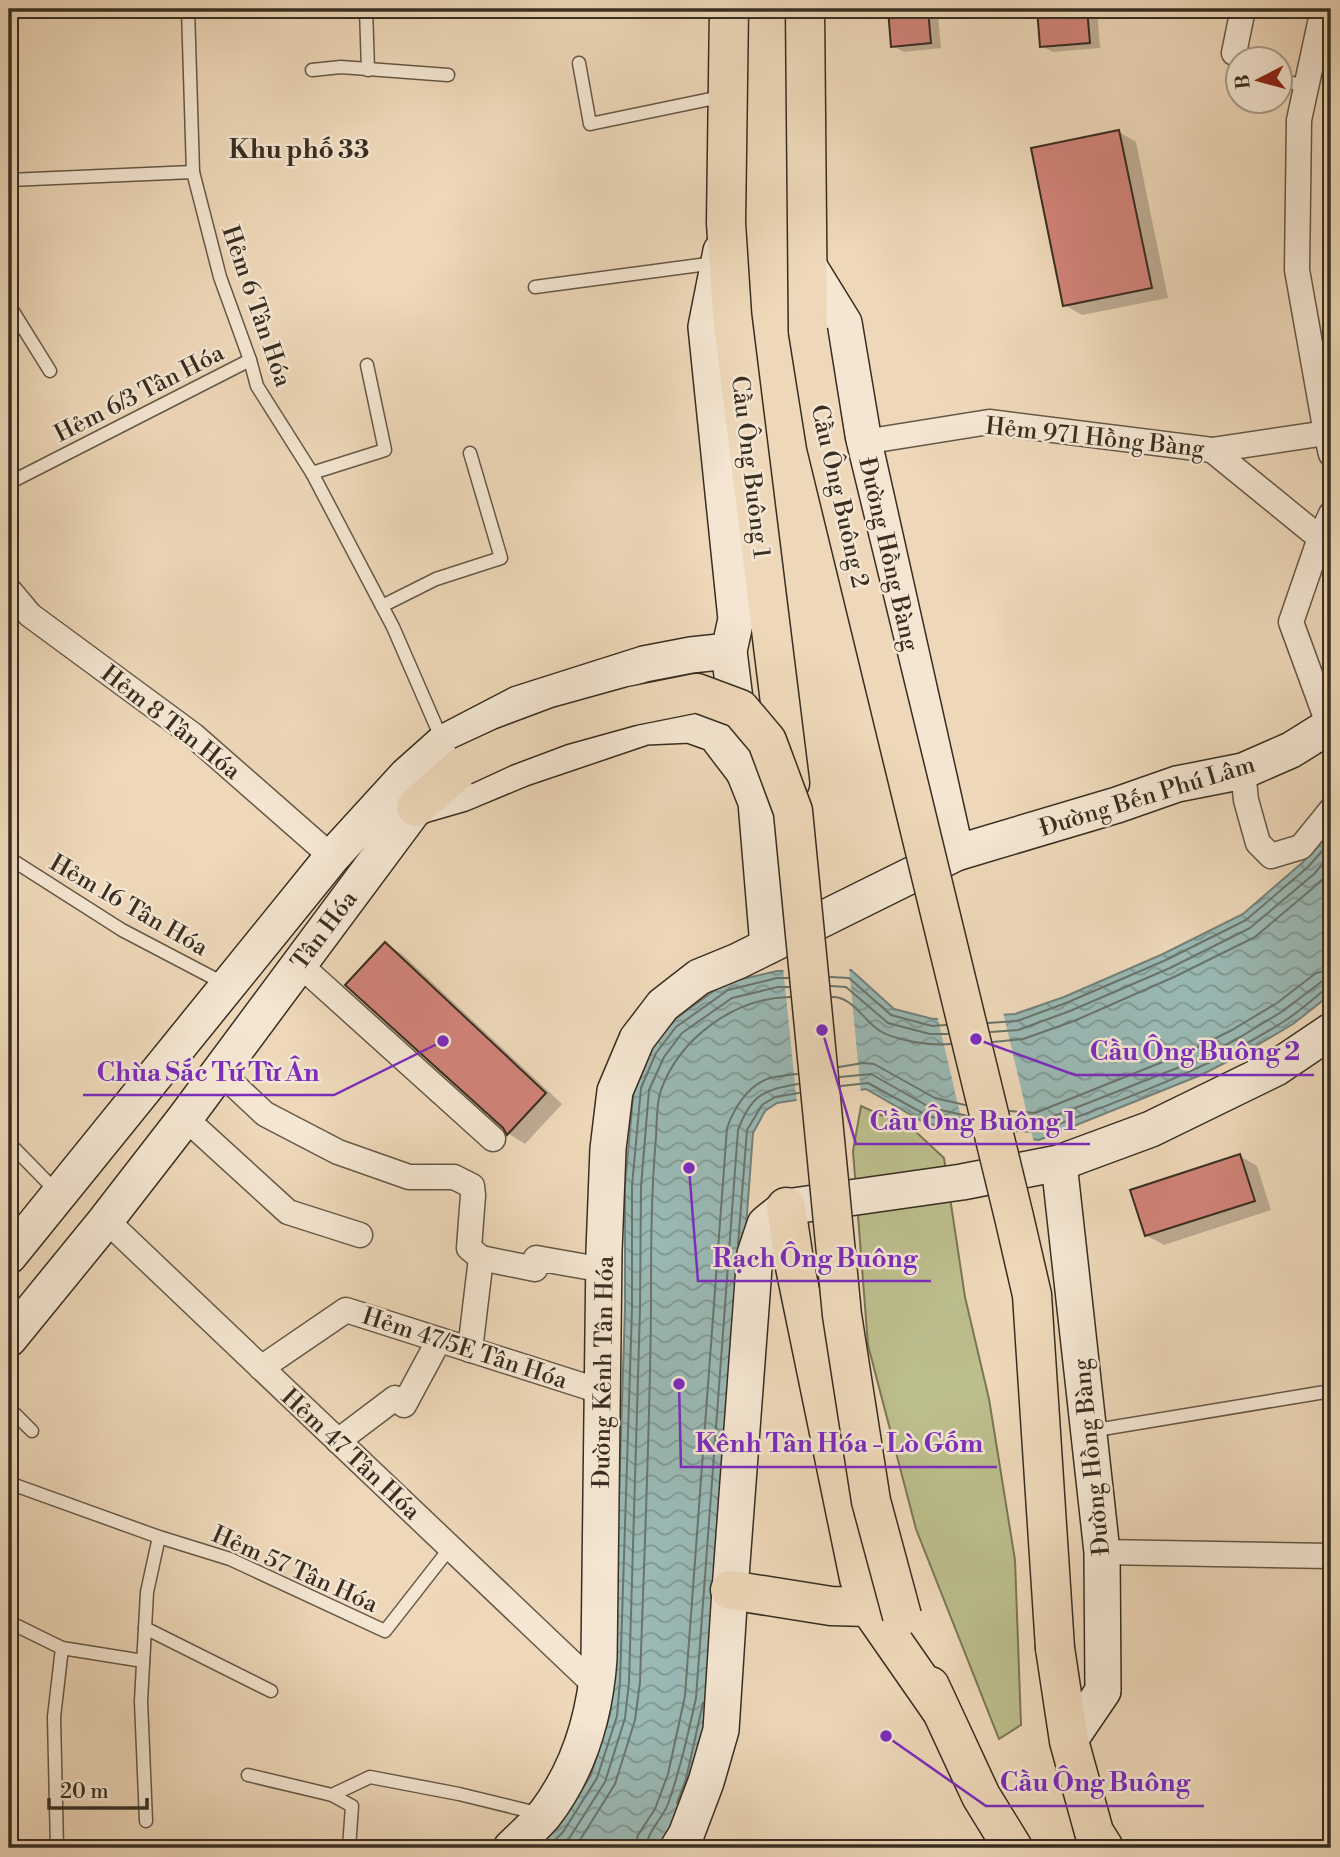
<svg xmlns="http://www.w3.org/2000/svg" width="1340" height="1857" font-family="'Libre Bodoni',serif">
<defs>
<pattern id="water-waves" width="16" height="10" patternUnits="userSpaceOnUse" patternTransform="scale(1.75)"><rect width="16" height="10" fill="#9ab9b5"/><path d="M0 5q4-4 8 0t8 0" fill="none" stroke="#7f9793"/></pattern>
</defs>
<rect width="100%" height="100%" fill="#eed8b9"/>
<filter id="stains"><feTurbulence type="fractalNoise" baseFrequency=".00286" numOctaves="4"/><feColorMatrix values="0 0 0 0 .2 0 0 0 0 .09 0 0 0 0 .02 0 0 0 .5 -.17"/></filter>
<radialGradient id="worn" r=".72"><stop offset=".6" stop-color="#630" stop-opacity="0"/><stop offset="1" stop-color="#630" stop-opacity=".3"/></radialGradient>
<polygon fill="#bcbe8c" stroke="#7a7656" stroke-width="2" points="861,1106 914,1130 944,1158 965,1297 989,1399 1015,1560 1021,1725 999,1739 916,1529 868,1345 853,1151"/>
<polygon fill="url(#water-waves)" stroke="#73817a" stroke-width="2" points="1331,830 1331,994 1293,1024 1244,1053 1201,1075 1039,1140 981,1135 925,1123 866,1089 777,1103 765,1111 753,1133 711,1700 678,1821 660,1848 537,1848 557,1828 591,1775 610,1714 613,1681 625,1309 625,1186 634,1086 650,1049 671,1022 725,983 777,971 851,970 894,1009 933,1019 1015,1014 1064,997 1163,954 1243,914 1303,862"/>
<g fill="#eed8b9">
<polygon points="783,967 849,967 861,1094 797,1104"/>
<polygon points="1003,1012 1034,1143 980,1139 965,1135 937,1015"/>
</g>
<g fill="#0003">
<polygon points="828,9 1097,9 1100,48 1053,52 1042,46 1039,10 938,15 941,48 904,52 893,46 891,16 839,19 829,13"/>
<polygon points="1119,132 1136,142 1168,298 1082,315 1065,305"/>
<polygon points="385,944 402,954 562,1104 525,1144 509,1134"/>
<polygon points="1240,1156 1257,1166 1271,1210 1164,1245 1146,1235"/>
</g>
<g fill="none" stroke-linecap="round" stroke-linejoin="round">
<g stroke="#69746b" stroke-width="2">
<polyline points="830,977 849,978 891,1015 932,1026 946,1025"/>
<polyline points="831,986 846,987 888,1023 930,1034 948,1034"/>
<path d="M 832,997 C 852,996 864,1021 880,1031 C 897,1041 932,1046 950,1044"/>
<polyline points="988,1023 1017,1021 1066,1003 1166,960 1246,920 1308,867 1331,841"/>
<polyline points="991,1032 1018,1030 1070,1011 1170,968 1250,928 1314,874 1331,854"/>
<polyline points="993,1042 1023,1039 1074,1021 1174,977 1255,937 1320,882 1331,870"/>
<polyline points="839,1067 863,1063 874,1064 935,1098 965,1105"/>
<polyline points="840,1077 871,1074 931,1108 968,1116"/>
<polyline points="841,1086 868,1083 928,1116 970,1126"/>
<polyline points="1010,1111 1035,1113 1190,1051 1232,1030 1277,1003 1316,973 1331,970"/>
<polyline points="1012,1122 1037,1123 1195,1061 1237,1039 1283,1011 1321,982 1331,980"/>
<path d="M 1015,1131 L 1038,1132 C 1123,1099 1209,1070 1286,1020 C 1300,1011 1312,1000 1324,990 L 1331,989"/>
<polyline points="738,1245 747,1130 762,1105 775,1097 799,1093"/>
<polyline points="677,1803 686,1779 703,1703"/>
<polyline points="547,1848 563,1832 597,1778 617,1716 620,1681 632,1309 632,1186 641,1088 656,1053 676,1027 728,990 777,978 788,978"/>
<polyline points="560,1848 570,1837 605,1782 625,1718 629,1682 640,1309 641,1187 649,1090 664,1057 682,1033 732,998 778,987 789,987"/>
<path d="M 575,1848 L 615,1784 L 635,1720 L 640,1682 C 644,1557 650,1432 651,1306 C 651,1250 651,1194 656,1137 C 657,1122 656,1104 661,1090 C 680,1038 734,998 790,997"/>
<path d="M 635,1848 L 638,1835 L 655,1809 L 668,1774 L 685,1696 L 727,1128 C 734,1108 748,1085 770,1078 C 778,1076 788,1075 797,1074"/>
<path d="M 646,1848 C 647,1832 662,1819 668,1804 C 680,1770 688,1734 696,1698 L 738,1130 C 751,1095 763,1090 798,1084"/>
</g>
</g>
<g fill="#d18379" stroke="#382e21" stroke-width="2">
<polygon points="888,9 928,9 931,43 891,47"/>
<polygon points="1037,9 1087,9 1090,43 1040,47"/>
<polygon points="1119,130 1152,288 1063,306 1031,148"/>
<polygon points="385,942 546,1093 507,1135 503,1128 345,985"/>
<polygon points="1240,1154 1255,1201 1145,1236 1130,1190"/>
</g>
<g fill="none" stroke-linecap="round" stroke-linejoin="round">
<g stroke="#665847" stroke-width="15">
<g id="lane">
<polyline points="117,9 159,10 192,9"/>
<polyline points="188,9 193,172 220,277 250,360 257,386 312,473 393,627 443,742"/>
<polyline points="366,9 368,70"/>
<polyline points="1234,53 1267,60"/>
<polyline points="579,63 590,124 725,96"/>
<polyline points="312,70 341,67 448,75"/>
<polyline points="1280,80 1306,86"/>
<polyline points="9,180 193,172"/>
<polyline points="535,287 715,263"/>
<polyline points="9,305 50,371"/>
<polyline points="312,473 385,450 367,365"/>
<polyline points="9,483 250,360"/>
<polyline points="382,606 436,579 501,558 470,453"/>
<polyline points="9,858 122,930 225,984"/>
<polyline points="9,1143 59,1194"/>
<polyline points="9,1408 32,1431"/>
<polyline points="1090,1431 1331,1391"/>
<polyline points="9,1483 159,1537 230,1559 385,1631 450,1548"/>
<polyline points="9,1622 62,1648 143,1661"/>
<polyline points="145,1628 271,1691"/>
<polyline points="248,1775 332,1795 370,1777 459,1794 541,1814"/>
<polyline points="332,1795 352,1806 349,1848"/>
<polyline points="146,1821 141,1701 147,1592 159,1537"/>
<polyline points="57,1848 54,1717 62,1648"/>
</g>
</g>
<g stroke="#665847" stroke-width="27">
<g id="street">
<polyline points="1323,9 1299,120 1297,270 1326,433 1331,454"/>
<polyline points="1234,53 1243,9"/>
<polyline points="864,442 989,422 1212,450 1326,433"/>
<polyline points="1212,450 1320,538"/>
<polyline points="9,590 30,615 193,735 332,857"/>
<polyline points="1329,726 1291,622 1320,538 1331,514"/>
<polyline points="1243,771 1246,800 1258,843 1271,856 1301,847 1331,810"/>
<polyline points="299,964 493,1139"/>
<polyline points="219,1071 265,1114 338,1152 409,1177 454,1177 472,1186 473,1195 469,1248 481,1258 535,1269 536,1258 604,1270"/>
<polyline points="185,1118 288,1212 360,1235"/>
<polyline points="106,1220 597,1687"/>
<polyline points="470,1350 481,1258"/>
<polyline points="261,1368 346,1310 603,1392"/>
<polyline points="338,1441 395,1398 404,1405 439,1340"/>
<polyline points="1102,1552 1331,1556"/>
</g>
</g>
<g stroke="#382e21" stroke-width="38">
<g id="secondary">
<polyline points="721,251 706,327 736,619 729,651 744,772 756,802 768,946"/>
<polyline points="807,263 844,323 864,442 956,853"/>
<polyline points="1059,1163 1102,1552 1103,1691 1069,1741"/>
<polyline points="9,1256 332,857 406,776 443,743 518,704 644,664 691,655 729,651"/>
<polyline points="9,1339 106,1220 185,1118 416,807 461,794 521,769 645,727 690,725 715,734 744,772"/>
<path d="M 511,1848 C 522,1837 535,1826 545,1814 C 580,1768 595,1715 599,1659 L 604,1251 L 608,1149 L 615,1091 L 637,1039 L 663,1005 L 699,977 L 738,961 L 956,853 L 1117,805 L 1177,784 L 1243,771 L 1291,750 L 1331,725"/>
<polyline points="678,1848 686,1835 706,1782 721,1730 730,1590 755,1254 765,1224 786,1207 962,1182 1059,1163 1151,1129 1276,1068 1331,1031"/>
</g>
</g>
<g stroke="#382e21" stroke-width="41">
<g id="primary">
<polyline points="729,9 726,223 732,315 790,783"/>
<polyline points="805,9 808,331"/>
<polyline points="416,807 463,766"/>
<polyline points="786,1207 795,1267 859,1578 869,1607"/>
<polyline points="730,1590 831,1606 869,1607 940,1709"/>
<polyline points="1055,1648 1069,1741 1094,1832 1104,1848"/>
<polyline points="930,1686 981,1796 1013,1848"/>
</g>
</g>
<use href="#lane" stroke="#f4e6d2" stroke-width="12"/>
<use href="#street" stroke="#f4e6d2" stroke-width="24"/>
<use href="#secondary" stroke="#f4e6d2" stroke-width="35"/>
<use href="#primary" stroke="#eed8b9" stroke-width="38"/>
<g stroke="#382e21" stroke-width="41" stroke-linecap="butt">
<g id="primary-bridge">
<polyline points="808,331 826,444 1014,1217 1032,1295 1055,1648"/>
<polyline points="463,766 504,747 560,726 632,706 697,693 740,709 767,741 793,811 842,1315 871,1501 902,1616"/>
</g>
</g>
<use href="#primary-bridge" stroke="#eed8b9" stroke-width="38"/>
</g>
<g text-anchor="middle" stroke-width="5" stroke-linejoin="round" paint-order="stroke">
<g font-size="24" fill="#382e21" stroke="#f4e6d2">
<text transform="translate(257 306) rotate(71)" y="8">Hẻm 6 Tân Hóa</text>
<text transform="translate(139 393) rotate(-27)" y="8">Hẻm 6/3 Tân Hóa</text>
<text transform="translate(1095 437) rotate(6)" y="8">Hẻm 971 Hồng Bàng</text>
<text transform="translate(751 467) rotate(83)" y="8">Cầu Ông Buông 1</text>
<text transform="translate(840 496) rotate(77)" y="8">Cầu Ông Buông 2</text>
<text transform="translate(889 554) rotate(77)" y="8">Đường Hồng Bàng</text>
<text transform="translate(171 722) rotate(38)" y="8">Hẻm 8 Tân Hóa</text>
<text transform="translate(1147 796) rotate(-17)" y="8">Đường Bến Phú Lâm</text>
<text transform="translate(129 905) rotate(30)" y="8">Hẻm 16 Tân Hóa</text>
<text transform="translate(324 930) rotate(-53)" y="8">Tân Hóa</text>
<text transform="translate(465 1348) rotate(18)" y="8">Hẻm 47/5E Tân Hóa</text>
<text transform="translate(603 1372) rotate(-89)" y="8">Đường Kênh Tân Hóa</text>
<text transform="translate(351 1454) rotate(43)" y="8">Hẻm 47 Tân Hóa</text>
<text transform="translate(1091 1457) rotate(-96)" y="8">Đường Hồng Bàng</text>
<text transform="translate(295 1569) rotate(24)" y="8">Hẻm 57 Tân Hóa</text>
</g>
<g font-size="26" font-weight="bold" fill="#382e21" stroke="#f4e6d2">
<text x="299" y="158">Khu phố 33</text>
</g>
</g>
<path fill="none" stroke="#7b2cbf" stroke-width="2.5" d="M976 1039L1075 1075H1314M443 1041L334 1095H83M822 1030L856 1144H1090M689 1168L698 1281H931M679 1384L681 1467H997M886 1736L986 1806H1204"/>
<g fill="#7b2cbf" stroke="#f4e6d2" stroke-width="2.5">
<circle cx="976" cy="1039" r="7"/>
<circle cx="443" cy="1041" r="7"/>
<circle cx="822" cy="1030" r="7"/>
<circle cx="689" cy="1168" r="7"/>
<circle cx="679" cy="1384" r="7"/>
<circle cx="886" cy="1736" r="7"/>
</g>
<g font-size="26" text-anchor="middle" font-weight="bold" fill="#7b2cbf" stroke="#f4e6d2" stroke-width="5" stroke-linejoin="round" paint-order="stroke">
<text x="1195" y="1060">Cầu Ông Buông 2</text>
<text x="208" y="1081">Chùa Sắc Tứ Từ Ân</text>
<text x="973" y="1130">Cầu Ông Buông 1</text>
<text x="815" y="1267">Rạch Ông Buông</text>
<text x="839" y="1452">Kênh Tân Hóa - Lò Gốm</text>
<text x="1095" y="1791">Cầu Ông Buông</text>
</g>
<rect width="1340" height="1857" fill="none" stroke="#eed8b9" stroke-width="35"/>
<rect x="10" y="10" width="1319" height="1836" fill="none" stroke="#382e21" stroke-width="3.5"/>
<rect x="18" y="18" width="1305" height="1822" fill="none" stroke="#382e21" stroke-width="2"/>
<g transform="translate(1259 80) rotate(264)"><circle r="33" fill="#f4e6d2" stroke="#a99c8b" stroke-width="2"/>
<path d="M0-5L12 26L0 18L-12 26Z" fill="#8f2418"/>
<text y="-10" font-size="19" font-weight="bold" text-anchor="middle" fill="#382e21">B</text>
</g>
<path d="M49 1798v10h98v-10" fill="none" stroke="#382e21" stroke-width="3.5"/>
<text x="60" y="1798" font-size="21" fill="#382e21" stroke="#f4e6d2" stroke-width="5" paint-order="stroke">20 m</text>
<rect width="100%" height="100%" filter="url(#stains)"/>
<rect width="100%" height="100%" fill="url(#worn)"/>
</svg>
